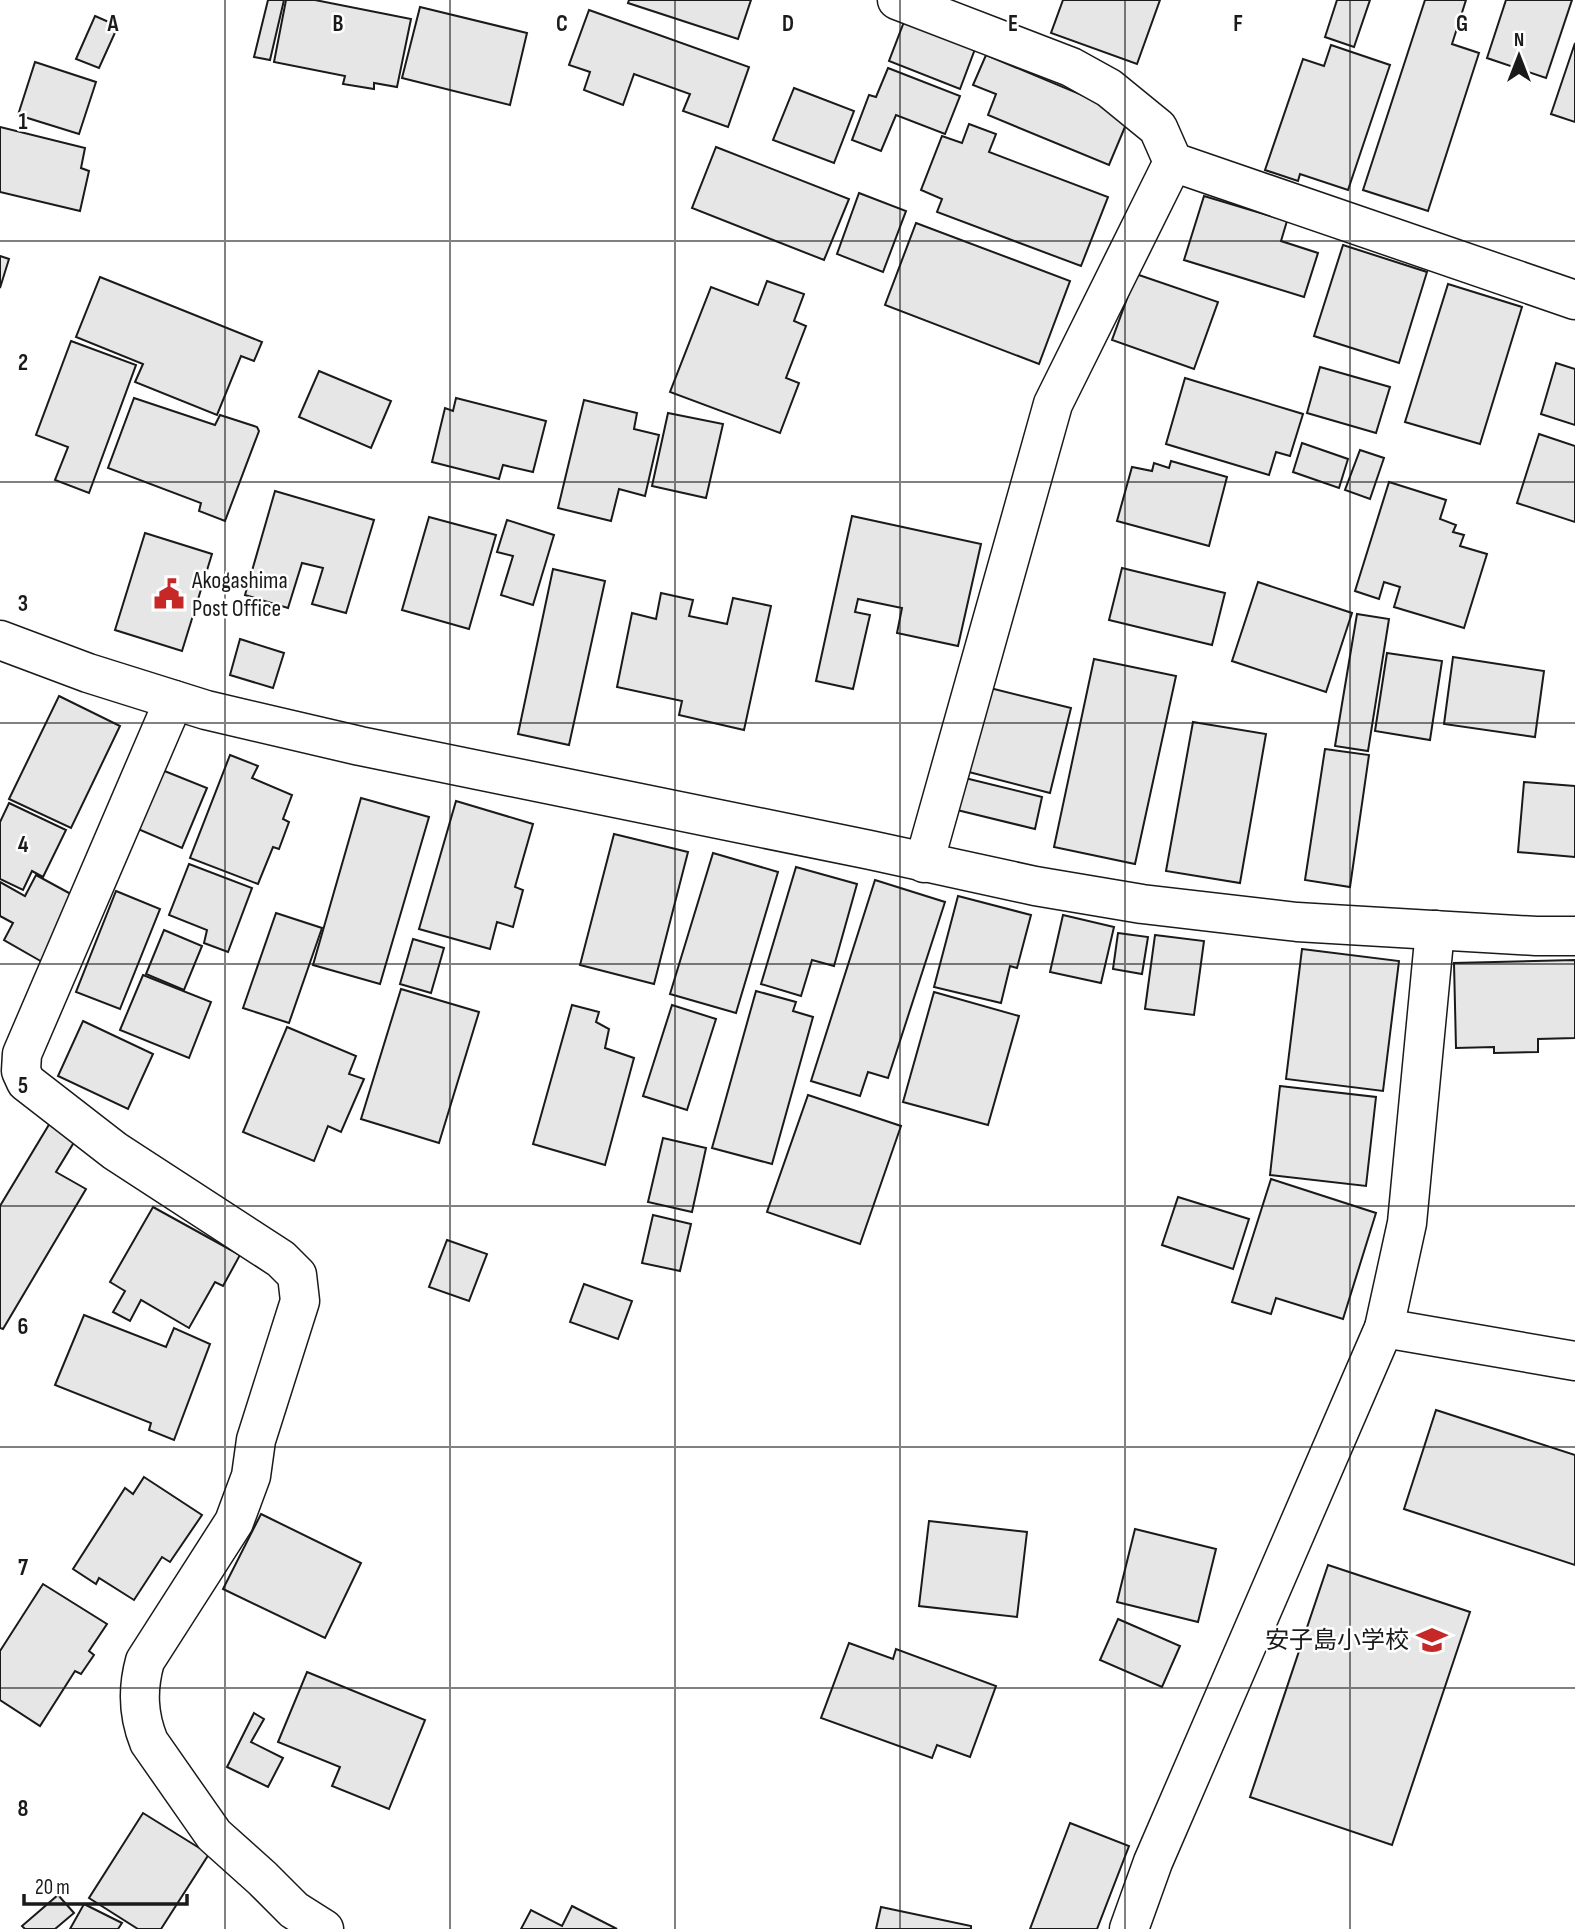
<svg xmlns="http://www.w3.org/2000/svg" width="1575" height="1929" font-family="'Sofia Sans Condensed','Noto Sans JP',sans-serif">
<rect width="100%" height="100%" fill="#fff"/>
<g fill="#e6e6e6" stroke="#1a1a1a" stroke-width="2">
<polygon points="268,0 284,0 270,60 254,57"/>
<polygon points="286,0 315,0 411,19 397,87 374,83 374,89 343,84 345,76 274,62"/>
<polygon points="629,0 751,0 738,39 628,3"/>
<polygon points="1063,0 1160,0 1137,64 1051,33"/>
<polygon points="1337,0 1370,0 1354,47 1325,37"/>
<polygon points="1425,0 1466,0 1452,44 1479,53 1428,211 1363,190"/>
<polygon points="1506,0 1572,0 1546,78 1487,58"/>
<polygon points="420,7 527,33 510,105 402,78"/>
<polygon points="589,10 749,67 728,127 683,111 690,94 634,74 623,105 584,90 590,72 569,65"/>
<polygon points="907,14 978,41 960,89 889,61"/>
<polygon points="95,16 118,26 99,68 76,59"/>
<polygon points="1575,43 1575,122 1551,114"/>
<polygon points="1331,45 1390,65 1348,190 1300,174 1298,181 1265,170 1303,59 1324,66"/>
<polygon points="986,55 1130,115 1109,165 988,115 996,94 973,85"/>
<polygon points="35,62 96,82 79,134 18,115"/>
<polygon points="888,68 960,96 945,134 896,115 881,151 852,140 869,95 876,97"/>
<polygon points="794,88 854,111 834,163 773,140"/>
<polygon points="969,124 996,134 989,152 1108,197 1081,266 937,212 942,199 921,190 942,136 962,143"/>
<polygon points="0,127 85,148 81,168 89,171 80,211 0,192"/>
<polygon points="716,147 849,199 824,260 692,208"/>
<polygon points="859,193 906,211 883,272 837,254"/>
<polygon points="1204,196 1287,221 1281,241 1318,253 1304,297 1184,260"/>
<polygon points="916,223 1070,281 1039,364 885,305"/>
<polygon points="1343,245 1427,272 1399,363 1314,336"/>
<polygon points="0,256 9,259 0,288"/>
<polygon points="1136,274 1218,302 1194,369 1112,340"/>
<polygon points="100,277 262,342 254,361 241,356 217,415 135,382 143,364 76,337"/>
<polygon points="767,281 804,294 794,321 806,326 786,378 799,383 780,433 670,392 711,287 758,305"/>
<polygon points="1448,284 1522,307 1480,444 1405,422"/>
<polygon points="71,341 136,365 89,493 55,480 68,447 36,435"/>
<polygon points="1556,363 1575,369 1575,425 1541,414"/>
<polygon points="1320,367 1390,387 1376,433 1307,413"/>
<polygon points="319,371 391,401 371,448 299,417"/>
<polygon points="1185,378 1303,414 1290,456 1276,452 1269,475 1166,444"/>
<polygon points="134,398 215,425 220,415 257,427 259,431 225,521 199,511 201,503 108,468"/>
<polygon points="456,398 546,421 533,472 503,465 499,479 432,462 445,408 453,411"/>
<polygon points="584,400 637,413 634,429 659,435 645,496 619,489 611,521 558,508"/>
<polygon points="668,413 723,424 706,498 652,486"/>
<polygon points="1539,434 1575,446 1575,522 1517,503"/>
<polygon points="1302,443 1348,459 1339,488 1293,472"/>
<polygon points="1360,450 1384,458 1370,499 1345,490"/>
<polygon points="1171,461 1227,477 1209,546 1117,521 1132,467 1152,471 1154,463 1169,468"/>
<polygon points="1389,482 1446,500 1440,519 1456,525 1453,532 1464,535 1460,546 1487,554 1464,628 1394,607 1400,587 1384,582 1379,599 1355,591"/>
<polygon points="275,491 374,520 346,613 312,604 323,568 302,563 288,608 245,595"/>
<polygon points="852,516 981,544 958,646 897,633 902,608 858,599 855,612 870,615 853,689 816,681"/>
<polygon points="429,517 496,535 469,629 402,610"/>
<polygon points="507,520 554,535 533,605 501,595 513,556 497,552"/>
<polygon points="145,533 212,554 182,651 115,630"/>
<polygon points="1122,568 1225,593 1212,645 1109,620"/>
<polygon points="553,569 605,581 569,745 518,734"/>
<polygon points="1258,582 1352,613 1326,692 1232,661"/>
<polygon points="661,593 693,600 689,616 727,624 733,598 771,606 744,730 679,715 682,701 617,687 632,613 656,619"/>
<polygon points="1357,614 1389,619 1368,751 1335,746"/>
<polygon points="240,639 284,653 273,688 230,675"/>
<polygon points="1387,653 1442,661 1430,740 1375,731"/>
<polygon points="1453,657 1544,671 1535,737 1444,724"/>
<polygon points="1094,659 1176,676 1135,864 1054,847"/>
<polygon points="986,687 1071,708 1050,793 965,771"/>
<polygon points="59,696 120,726 71,828 9,799"/>
<polygon points="1193,722 1266,734 1240,883 1166,871"/>
<polygon points="1325,749 1369,755 1350,887 1305,880"/>
<polygon points="230,755 258,766 252,778 292,795 283,819 289,822 279,849 273,847 258,884 190,858"/>
<polygon points="162,770 207,788 182,848 138,829"/>
<polygon points="965,778 1042,797 1035,829 957,810"/>
<polygon points="1524,782 1575,786 1575,857 1518,852"/>
<polygon points="361,798 429,817 380,984 313,965"/>
<polygon points="456,801 533,824 515,887 523,890 513,927 497,922 490,949 419,929"/>
<polygon points="9,803 66,830 43,877 32,871 23,890 0,879 0,822"/>
<polygon points="614,834 688,852 654,984 580,965"/>
<polygon points="713,853 778,872 736,1013 670,994"/>
<polygon points="189,864 252,888 228,952 204,943 207,930 169,915"/>
<polygon points="796,867 857,884 834,966 812,960 801,996 761,984"/>
<polygon points="36,875 80,899 44,963 4,940 13,923 0,916 0,882 25,896"/>
<polygon points="875,880 945,902 888,1078 868,1072 860,1096 811,1081"/>
<polygon points="116,891 160,909 120,1009 76,992"/>
<polygon points="958,896 1031,915 1017,968 1010,966 1001,1003 934,987"/>
<polygon points="276,913 322,928 289,1023 243,1008"/>
<polygon points="1063,915 1114,927 1101,983 1050,972"/>
<polygon points="164,930 202,946 184,990 146,974"/>
<polygon points="1118,933 1148,937 1142,974 1113,969"/>
<polygon points="1155,935 1204,941 1194,1015 1145,1009"/>
<polygon points="413,939 444,948 431,993 400,984"/>
<polygon points="1302,949 1399,961 1383,1091 1286,1079"/>
<polygon points="1575,960 1575,1038 1538,1039 1538,1052 1494,1053 1494,1047 1456,1048 1454,963"/>
<polygon points="143,975 211,1002 189,1058 120,1030"/>
<polygon points="401,989 479,1012 439,1143 361,1119"/>
<polygon points="756,991 796,1002 793,1011 813,1017 772,1164 712,1148"/>
<polygon points="934,992 1019,1016 988,1125 903,1102"/>
<polygon points="572,1005 599,1012 596,1022 609,1029 605,1048 634,1058 605,1165 533,1144"/>
<polygon points="672,1005 716,1019 687,1110 643,1096"/>
<polygon points="83,1021 153,1054 128,1109 58,1076"/>
<polygon points="287,1027 356,1056 349,1074 364,1079 341,1132 328,1126 314,1161 243,1132"/>
<polygon points="1280,1086 1376,1097 1366,1186 1270,1175"/>
<polygon points="808,1095 901,1126 860,1244 767,1212"/>
<polygon points="50,1123 76,1139 56,1172 86,1189 3,1329 0,1328 0,1206"/>
<polygon points="663,1138 706,1148 692,1212 648,1202"/>
<polygon points="1271,1179 1376,1213 1343,1319 1276,1298 1271,1314 1232,1302"/>
<polygon points="1178,1197 1249,1219 1233,1269 1162,1245"/>
<polygon points="153,1207 240,1255 223,1286 215,1282 189,1328 141,1300 130,1321 113,1312 125,1291 110,1282"/>
<polygon points="653,1215 691,1224 680,1271 642,1263"/>
<polygon points="447,1240 487,1254 469,1301 429,1287"/>
<polygon points="584,1284 632,1301 618,1339 570,1322"/>
<polygon points="84,1315 166,1347 174,1328 210,1344 174,1440 149,1430 151,1423 55,1385"/>
<polygon points="1436,1410 1575,1455 1575,1565 1404,1509"/>
<polygon points="144,1477 202,1515 170,1562 162,1557 134,1600 99,1578 96,1584 73,1569 125,1488 133,1494"/>
<polygon points="261,1514 361,1563 325,1638 223,1589"/>
<polygon points="929,1521 1027,1532 1017,1617 919,1606"/>
<polygon points="1135,1529 1216,1549 1198,1622 1117,1602"/>
<polygon points="1328,1565 1470,1612 1392,1845 1250,1797"/>
<polygon points="43,1584 107,1624 89,1651 94,1655 81,1674 75,1671 40,1726 0,1700 0,1651"/>
<polygon points="1118,1619 1180,1646 1162,1687 1100,1660"/>
<polygon points="849,1643 893,1659 896,1649 996,1686 970,1757 937,1745 932,1758 821,1718"/>
<polygon points="307,1672 425,1720 389,1809 332,1786 340,1767 278,1742"/>
<polygon points="254,1713 264,1719 251,1742 283,1758 268,1787 227,1767"/>
<polygon points="143,1813 209,1854 161,1929 138,1929 89,1898"/>
<polygon points="1070,1823 1129,1846 1097,1929 1030,1929"/>
<polygon points="58,1895 74,1913 55,1929 25,1929 22,1926"/>
<polygon points="84,1904 122,1923 118,1929 70,1929"/>
<polygon points="572,1906 617,1929 521,1929 531,1910 562,1926"/>
<polygon points="881,1907 971,1926 971,1929 876,1929"/>
</g>
<g fill="none" stroke-linecap="round" stroke-linejoin="round">
<g stroke="#1a1a1a" stroke-width="41">
<g id="minor">
<polyline points="897,0 1071,67 1109,88 1158,128 1173,162 1575,300"/>
<polyline points="0,640 88,673 206,710 360,746 870,850 1035,886 1142,904 1297,922 1536,936 1575,936"/>
<path d="M 174,700 L 22,1054 L 21,1071 L 26,1082 L 115,1151 L 281,1259 L 297,1275 L 300,1301 L 256,1440 L 251,1476 L 234,1522 L 145,1661 C 137,1690 138,1715 149,1742 L 214,1835 L 262,1878 L 294,1910 L 324,1929"/>
<polyline points="924,863 1053,404 1173,162"/>
<polyline points="1384,1328 1575,1361"/>
<polyline points="1129,1929 1153,1862 1384,1328 1407,1223 1435,930"/>
</g>
</g>
<use href="#minor" stroke="#fff" stroke-width="38"/>
</g>
<path fill="none" stroke="#1a1a1a" stroke-width="2" stroke-opacity="0.55" d="M 225,0 L 225,1929M 450,0 L 450,1929M 675,0 L 675,1929M 900,0 L 900,1929M 1125,0 L 1125,1929M 1350,0 L 1350,1929M 0,241 L 1575,241M 0,482 L 1575,482M 0,723 L 1575,723M 0,964 L 1575,964M 0,1206 L 1575,1206M 0,1447 L 1575,1447M 0,1688 L 1575,1688"/>
<defs>
<g id="civic-bare" transform="scale(2.415)"><path d="M-.6-6.5H3V-4.5H.6V-3L4-1V1h2V6H-6V1h2V-1L-.6-3ZM-1.2 2.5V6h2.4V2.5Z" fill="#c62828" stroke="#fff" stroke-width="2.5" paint-order="stroke"/></g>
<g id="school-bare" transform="scale(2.415)"><path d="M0-5L7-2L0 1L-7-2ZM-4 1L0 2.5L4 1V4Q0 6-4 4Z" fill="#c62828" stroke="#fff" stroke-width="2.5" paint-order="stroke"/></g>
</defs>
<g fill-rule="evenodd">
<use href="#civic-bare" x="169" y="594"/>
<use href="#school-bare" x="1432" y="1640"/>
</g>
<g text-anchor="middle" stroke-width="5" stroke-linejoin="round" paint-order="stroke">
<g font-size="24" fill="#1a1a1a" stroke="#fff" text-anchor="start">
<text x="192" y="588">Akogashima<tspan x="192" dy="28">Post Office</tspan></text>
<text x="1409" y="1648" text-anchor="end">安子島小学校</text>
</g>
</g>
<g font-size="23" text-anchor="middle" font-weight="bold" fill="#1a1a1a" stroke="#fff" stroke-width="5" stroke-linejoin="round" paint-order="stroke">
<text x="113" y="31">A</text>
<text x="338" y="31">B</text>
<text x="562" y="31">C</text>
<text x="788" y="31">D</text>
<text x="1013" y="31">E</text>
<text x="1238" y="31">F</text>
<text x="1462" y="31">G</text>
<text x="23" y="129">1</text>
<text x="23" y="370">2</text>
<text x="23" y="611">3</text>
<text x="23" y="852">4</text>
<text x="23" y="1093">5</text>
<text x="23" y="1334">6</text>
<text x="23" y="1575">7</text>
<text x="23" y="1816">8</text>
</g>
<g transform="translate(1519 56)" stroke="#ffffff" stroke-width="5" paint-order="stroke">
<path d="M0-5L12 26L0 18L-12 26Z" fill="#1a1a1a"/>
<text y="-10" font-size="19" font-weight="bold" text-anchor="middle" fill="#1a1a1a">N</text>
</g>
<path d="M24 1894v10h163v-10" fill="none" stroke="#1a1a1a" stroke-width="3.5"/>
<text x="35" y="1894" font-size="21" fill="#1a1a1a" stroke="#ffffff" stroke-width="5" paint-order="stroke">20 m</text>
</svg>
